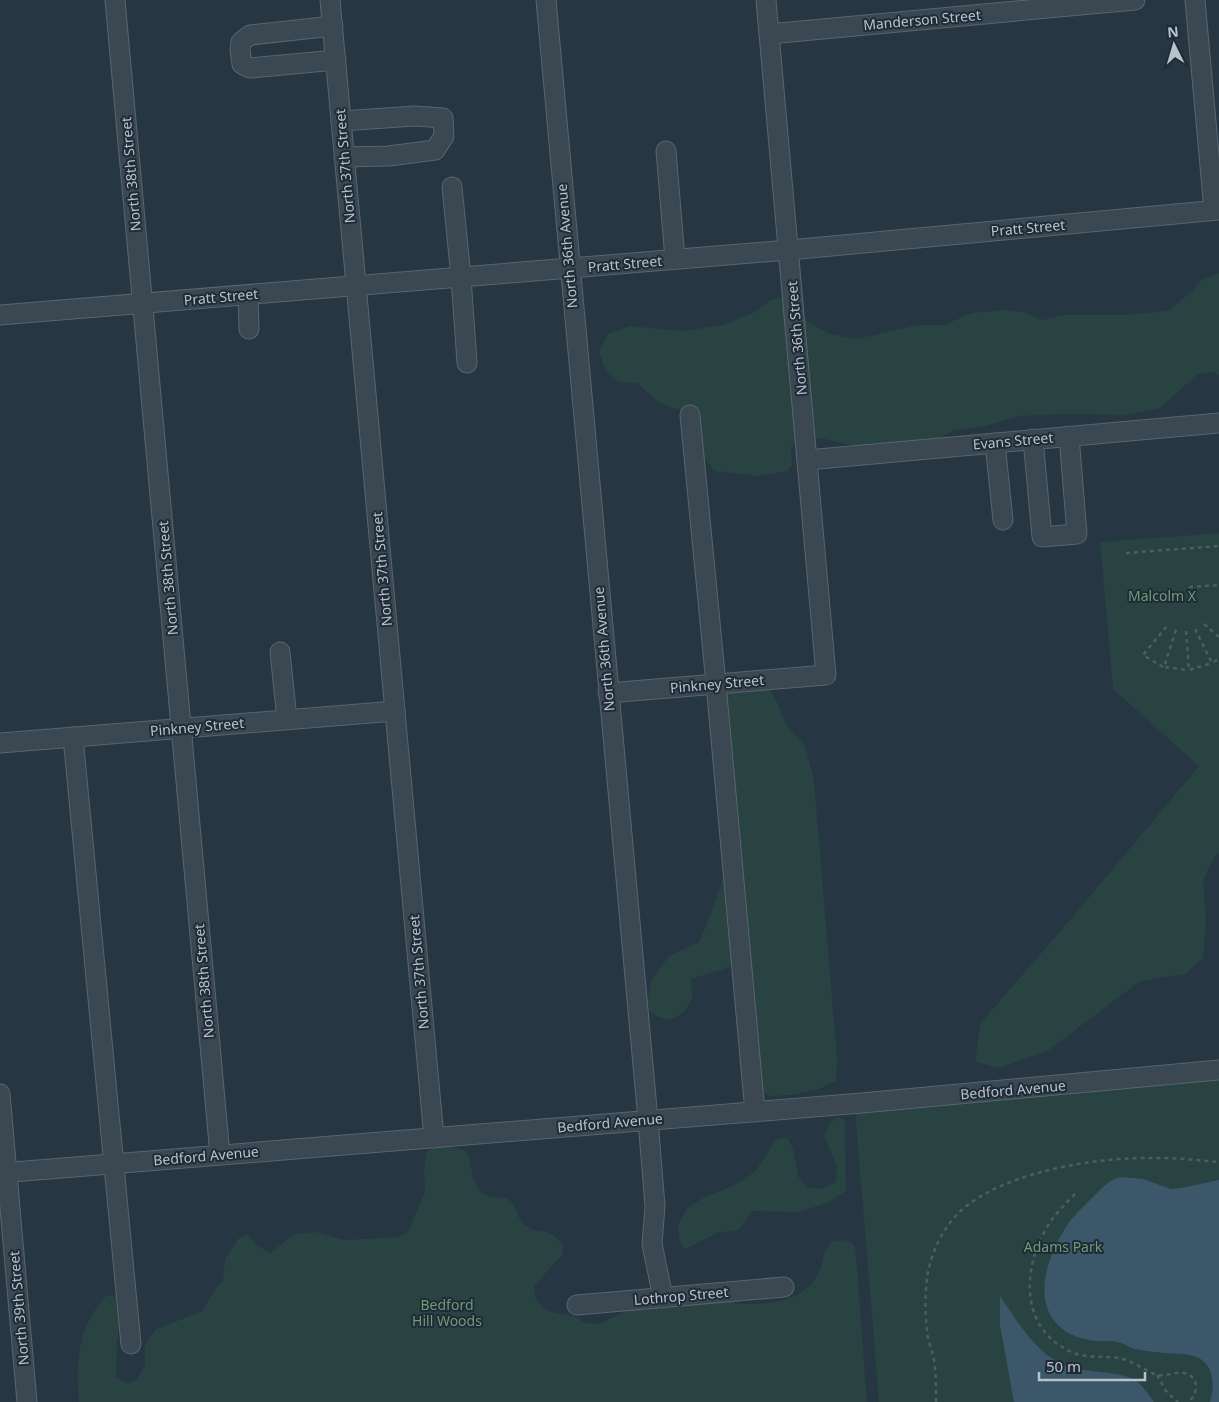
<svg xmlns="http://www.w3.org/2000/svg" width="1219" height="1402" font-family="'Noto Sans',sans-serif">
<rect width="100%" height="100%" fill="#263642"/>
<g fill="#284342">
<path d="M 1219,273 L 1219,376 L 1215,372 L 1198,374 L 1160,408 L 1128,415 L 1066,414 L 1020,416 L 982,427 L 955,430 L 935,440 L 885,445 L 850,445 L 821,438 L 791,446 L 792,465 L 788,471 L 759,476 L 714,471 L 699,450 L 695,411 C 668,410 655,402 638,383 L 619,382 L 605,369 L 599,352 L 608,334 L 630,326 L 683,331 L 723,325 L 753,313 L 769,301 L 781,297 L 804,319 L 830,334 L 856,339 L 918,325 L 944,325 L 972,313 L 1004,310 L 1023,312 L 1042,320 L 1065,315 L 1123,315 L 1167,311 L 1189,294 L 1203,279 Z"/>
<polygon points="1219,533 1219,853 1215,856 1203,881 1206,919 1203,958 1185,974 1140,981 1049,1050 999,1068 975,1062 980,1024 1075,914 1199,766 1113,689 1100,542"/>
<polygon points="768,687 777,702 787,726 805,745 814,781 837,1058 836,1081 819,1089 793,1095 770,1096 759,1089 749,961 691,979 692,999 683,1013 669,1020 658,1017 646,1009 652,979 669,956 699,942 712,911 723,878 737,852 727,705 728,691"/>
<polygon points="1219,1077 1219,1402 879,1402 855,1111"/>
<polygon points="837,1117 845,1120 846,1191 829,1202 800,1212 753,1211 737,1231 719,1232 685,1249 679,1241 678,1225 687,1208 703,1198 743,1181 757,1169 776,1140 787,1137 793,1149 799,1178 808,1187 820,1189 836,1182 837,1167 824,1135 830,1123"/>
<path d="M 442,1145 L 465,1150 C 474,1164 469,1178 479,1190 C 487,1201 497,1195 507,1199 C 518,1204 516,1218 524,1224 C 536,1234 544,1229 552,1234 C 556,1237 560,1241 564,1245 L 562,1255 L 534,1286 L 536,1300 L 548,1311 L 574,1316 L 585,1323 L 599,1324 L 628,1310 L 645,1306 L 720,1299 L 739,1304 L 761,1304 L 781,1301 L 797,1295 L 811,1285 L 820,1270 L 825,1250 L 833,1241 L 844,1240 L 854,1244 L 856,1254 L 867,1402 L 79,1402 C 75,1361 78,1326 107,1295 L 117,1297 L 121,1309 L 117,1341 L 116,1377 L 128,1384 L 137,1379 L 145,1365 L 145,1345 L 155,1330 L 202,1311 L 213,1292 L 223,1280 L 225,1259 L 239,1238 L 248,1235 L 258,1246 L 270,1253 L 294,1234 L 316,1232 L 345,1240 L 399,1237 L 408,1232 L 425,1192 L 424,1172 L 426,1155 L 430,1148 Z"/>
</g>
<g fill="#3c566a">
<path d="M 1121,1177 L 1143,1179 L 1171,1189 L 1181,1188 L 1219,1180 L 1219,1402 L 1210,1402 C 1214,1389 1215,1370 1202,1360 C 1193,1353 1176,1354 1165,1353 C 1155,1352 1145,1351 1135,1349 C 1129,1347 1124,1343 1117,1342 C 1110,1340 1102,1342 1095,1341 C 1083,1339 1069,1336 1060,1327 C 1030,1300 1049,1252 1068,1224 C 1076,1213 1085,1205 1094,1196 C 1102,1188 1110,1179 1121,1177 Z"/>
<path d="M 1000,1296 C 1017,1321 1032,1347 1058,1362 C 1081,1375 1120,1369 1136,1381 C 1144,1387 1149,1395 1154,1402 L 1014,1402 L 1000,1325 Z"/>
</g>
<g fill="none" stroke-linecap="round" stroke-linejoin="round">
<g stroke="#59656f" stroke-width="21">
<g id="minor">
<polyline points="115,0 220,1155"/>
<polyline points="330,0 434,1138"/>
<polyline points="546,0 648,1120 655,1206 652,1244 663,1298"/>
<polyline points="1195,0 1214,210"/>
<polyline points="333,26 250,35 241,42 240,50 242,64 250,68 336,60"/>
<polyline points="769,34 1135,0"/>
<polyline points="341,121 415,116 443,118 444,136 435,150 389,156 344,157"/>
<polyline points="666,151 675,259"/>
<polyline points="452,187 461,277 467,363"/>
<polyline points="248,295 249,329"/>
<polyline points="0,315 789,250 1219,210"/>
<polyline points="690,415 716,684 755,1112"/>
<polyline points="1033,439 1042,537 1077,534 1069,436"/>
<polyline points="995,443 1003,520"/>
<polyline points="807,460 1219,423"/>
<polyline points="280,652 287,719"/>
<polyline points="608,693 826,675 766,0"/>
<polyline points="73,737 131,1344"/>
<polyline points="0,743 395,711"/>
<polyline points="0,1094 27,1402"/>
<polyline points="0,1173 862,1103 1219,1070"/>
<polyline points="577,1305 784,1287"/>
</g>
</g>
<g stroke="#496060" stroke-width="2.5" stroke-dasharray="4 4" stroke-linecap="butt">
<polyline points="1126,553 1219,546"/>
<polyline points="1189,587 1219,585"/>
<polyline points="1204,624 1219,637"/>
<polyline points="1195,629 1212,663 1219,659"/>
<polyline points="1176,630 1164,667 1188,670"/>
<polyline points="1186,631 1189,670 1212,663"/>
<polyline points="1163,667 1143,655 1167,626"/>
<path d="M 1075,1194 C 1064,1205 1053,1216 1046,1229 C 1021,1272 1021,1332 1074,1353 C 1089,1359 1107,1355 1123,1359 C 1135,1362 1147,1372 1157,1375 C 1167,1377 1178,1370 1188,1374 C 1200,1380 1197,1396 1188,1402"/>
<polyline points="1157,1375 1166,1391 1178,1402"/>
<path d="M 936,1402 C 936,1388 936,1374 934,1360 C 932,1350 928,1341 927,1331 C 925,1313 925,1295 927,1278 C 931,1250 946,1221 969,1204 C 1015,1170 1099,1157 1155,1158 C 1176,1158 1198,1160 1219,1162"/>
</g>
<use href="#minor" stroke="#3b4751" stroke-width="19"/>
</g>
<g text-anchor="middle" stroke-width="4" stroke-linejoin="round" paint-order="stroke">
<g font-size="14" fill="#b8c2cb" stroke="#1f2c37">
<text transform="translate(922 20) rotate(-5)" y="5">Manderson Street</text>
<text transform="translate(345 166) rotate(-95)" y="5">North 37th Street</text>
<text transform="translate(131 174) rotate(-95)" y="5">North 38th Street</text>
<text transform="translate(1028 228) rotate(-5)" y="5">Pratt Street</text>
<text transform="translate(567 246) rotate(-95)" y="5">North 36th Avenue</text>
<text transform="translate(625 264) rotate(-5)" y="5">Pratt Street</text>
<text transform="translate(221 297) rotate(-5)" y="5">Pratt Street</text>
<text transform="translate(797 338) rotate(-95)" y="5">North 36th Street</text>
<text transform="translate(1013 441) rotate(-5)" y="5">Evans Street</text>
<text transform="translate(382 569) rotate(-95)" y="5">North 37th Street</text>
<text transform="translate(168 578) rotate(-95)" y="5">North 38th Street</text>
<text transform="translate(604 649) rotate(-95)" y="5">North 36th Avenue</text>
<text transform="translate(717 684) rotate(-5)" y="5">Pinkney Street</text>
<text transform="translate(197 727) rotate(-5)" y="5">Pinkney Street</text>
<text transform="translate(419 972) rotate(-95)" y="5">North 37th Street</text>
<text transform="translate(204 981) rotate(-95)" y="5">North 38th Street</text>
<text transform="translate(1013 1090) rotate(-5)" y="5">Bedford Avenue</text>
<text transform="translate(610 1123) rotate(-5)" y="5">Bedford Avenue</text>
<text transform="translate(206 1156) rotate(-5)" y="5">Bedford Avenue</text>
<text transform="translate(681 1296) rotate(-5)" y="5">Lothrop Street</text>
<text transform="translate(19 1308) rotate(-95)" y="5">North 39th Street</text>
</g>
<g font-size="14" fill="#6f9c73" stroke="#1f2c37">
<text x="1162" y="601">Malcolm X</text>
<text x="1063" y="1252">Adams Park</text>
<text x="447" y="1310">Bedford<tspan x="447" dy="16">Hill Woods</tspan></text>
</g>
</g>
<g transform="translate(1174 45) rotate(355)" stroke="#1f2c37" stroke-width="4" paint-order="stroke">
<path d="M0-4L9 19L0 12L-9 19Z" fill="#b8c2cb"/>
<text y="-8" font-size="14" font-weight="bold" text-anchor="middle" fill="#b8c2cb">N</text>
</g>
<path d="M1039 1372v8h106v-8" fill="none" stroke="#b8c2cb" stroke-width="2.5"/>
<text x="1046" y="1372" font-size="15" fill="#b8c2cb" stroke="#1f2c37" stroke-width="4" paint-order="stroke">50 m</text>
</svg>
